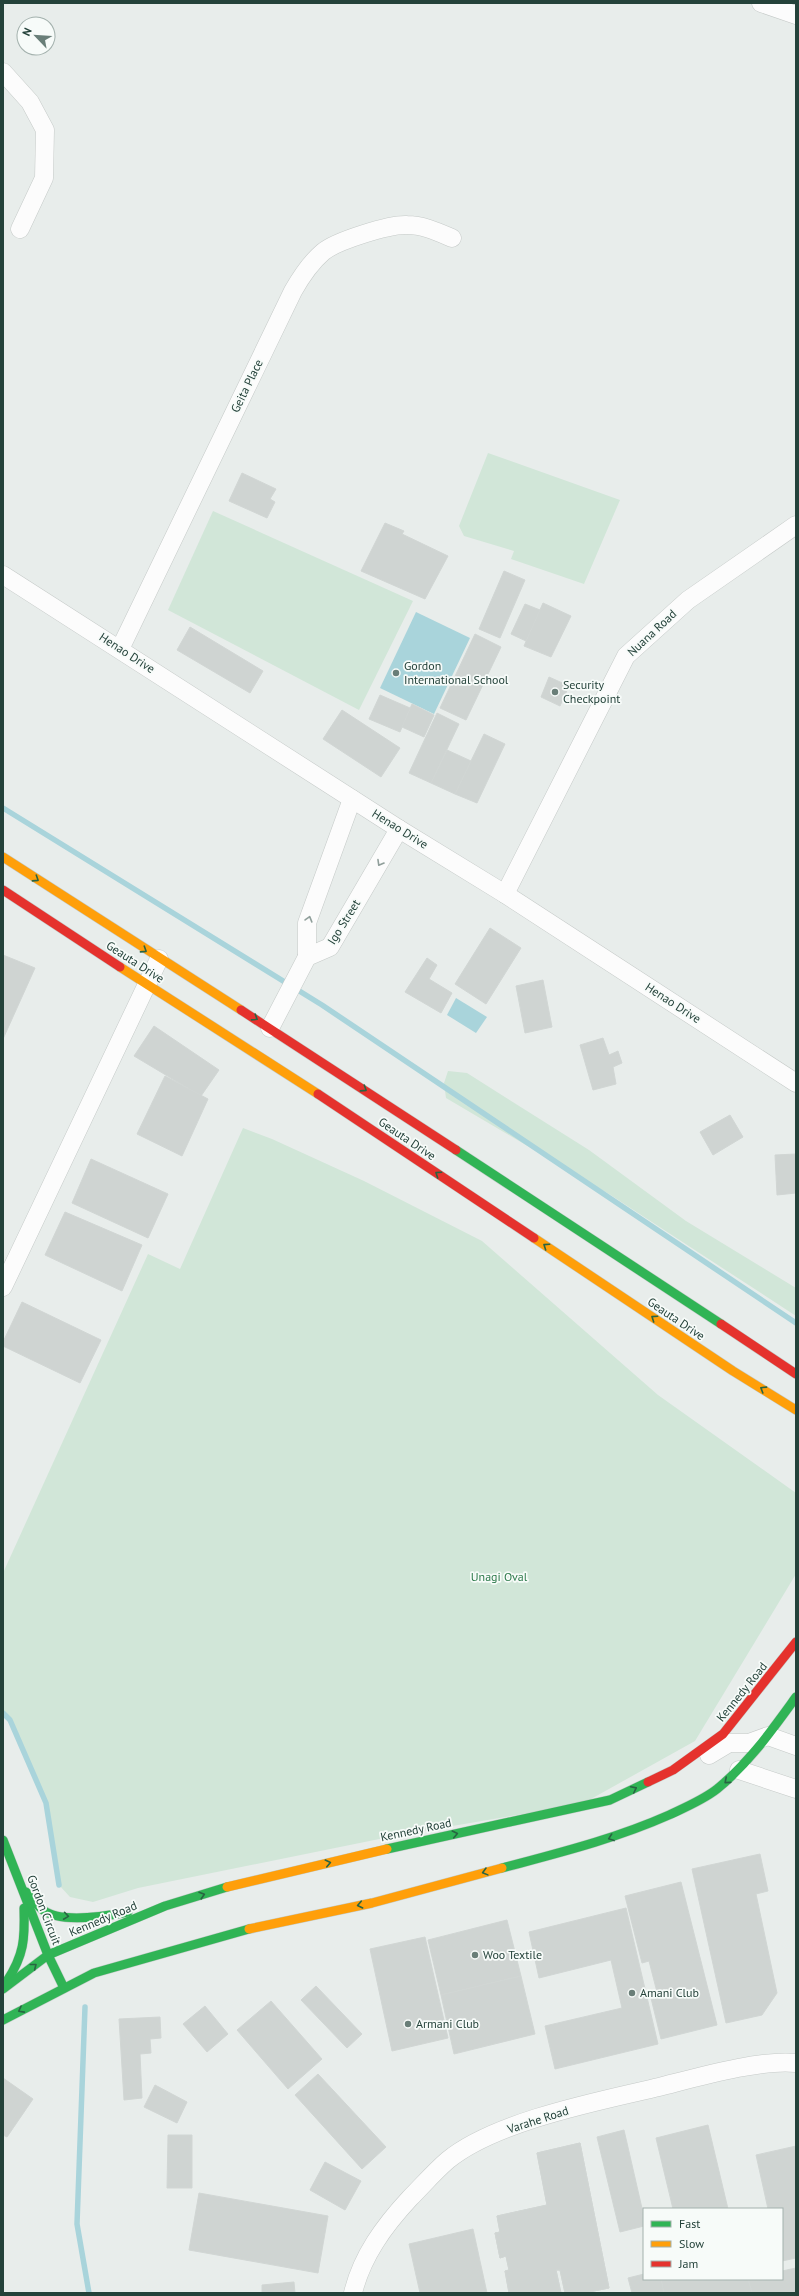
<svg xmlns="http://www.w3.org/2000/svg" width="799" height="2296" font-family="'PT Sans',sans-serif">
<rect width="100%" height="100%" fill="#e8edeb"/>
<g fill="#d1e6d8">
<polygon points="488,453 620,500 584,584 511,559 514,551 464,536 459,526"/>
<polygon points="213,511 413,601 359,710 168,610"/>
<polygon points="448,1071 467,1073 589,1150 686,1221 796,1288 796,1316 609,1194 446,1098 444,1083"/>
<polygon points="243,1128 272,1139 364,1181 482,1241 658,1395 796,1493 796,1574 695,1741 582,1804 399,1835 138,1888 93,1902 70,1897 59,1885 46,1803 10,1720 3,1713 3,1573 148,1254 180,1269"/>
</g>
<g fill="#a9d4db">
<polygon points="416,612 470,638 434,714 380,688"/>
<polygon points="456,998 487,1017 476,1033 447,1015"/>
</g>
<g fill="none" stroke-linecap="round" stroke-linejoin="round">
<g stroke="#a9d4db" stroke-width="5.5">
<polyline points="3,808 322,1005 796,1323"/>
<polyline points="3,1713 10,1720 46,1803 59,1885"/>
<polyline points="85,2007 77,2224 89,2293"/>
</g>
</g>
<g fill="#cfd4d2" stroke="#d1d6d4" fill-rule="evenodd">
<polygon points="242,473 276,489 270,499 275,502 267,518 229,501"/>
<polygon points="385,523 404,531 402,534 448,556 425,599 361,571"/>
<polygon points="504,571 525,580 500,638 479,629"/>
<polygon points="543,603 571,616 551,657 524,646"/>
<polygon points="525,604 540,610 526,641 511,634"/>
<polygon points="190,627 263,671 250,693 177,650"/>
<polygon points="475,634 501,647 466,720 440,708"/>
<polygon points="549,677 569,686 560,706 541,697"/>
<polygon points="380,695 410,708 400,732 369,719"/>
<polygon points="412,704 434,715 424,737 402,727"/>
<polygon points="342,710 400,748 381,777 323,739"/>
<polygon points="437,713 459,724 431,783 409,773"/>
<polygon points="484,734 505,744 477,803 455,794"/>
<polygon points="447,750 471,761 455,794 431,783"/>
<polygon points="490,928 521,948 486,1004 455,984"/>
<polygon points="3,955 35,968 3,1039"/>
<polygon points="427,958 437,965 429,979 452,993 441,1013 405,992"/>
<polygon points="543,980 552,1027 525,1033 516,986"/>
<polygon points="154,1026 219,1070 201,1096 134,1056"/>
<polygon points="603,1038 609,1055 618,1051 622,1063 613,1067 616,1084 593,1090 580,1045"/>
<polygon points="165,1076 208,1099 182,1156 137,1134"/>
<polygon points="730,1115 743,1137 713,1155 700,1132"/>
<polygon points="796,1154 796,1193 777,1195 775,1155"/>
<polygon points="91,1159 168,1194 148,1238 72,1203"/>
<polygon points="65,1212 142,1245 122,1291 45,1255"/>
<polygon points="22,1302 101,1340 80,1383 3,1346 3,1342"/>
<polygon points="760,1854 768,1891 756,1894 777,1993 762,2015 726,2023 692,1869"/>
<polygon points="681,1882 717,2025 661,2039 650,1994 657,1992 649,1961 642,1963 625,1896"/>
<polygon points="626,1908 658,2044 555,2069 545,2026 622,2008 611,1960 539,1978 529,1932"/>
<polygon points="507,1920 521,1976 441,1995 428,1940"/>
<polygon points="425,1937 448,2038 392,2051 370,1949"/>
<polygon points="521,1976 535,2034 454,2054 441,1995"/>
<polygon points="316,1986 362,2034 347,2048 301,2000"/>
<polygon points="271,2001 322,2059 288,2089 237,2030"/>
<polygon points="205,2006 228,2034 207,2052 183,2024"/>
<polygon points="160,2017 161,2038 150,2039 151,2053 140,2054 142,2098 124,2100 119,2019"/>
<polygon points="318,2074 386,2147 362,2169 295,2095"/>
<polygon points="3,2078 33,2099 7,2137 3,2135"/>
<polygon points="155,2085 187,2102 177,2123 144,2107"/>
<polygon points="708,2125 728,2209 673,2209 656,2138"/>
<polygon points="624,2130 644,2217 644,2226 620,2232 597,2137"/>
<polygon points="168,2135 192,2135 192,2188 167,2188"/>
<path d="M 580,2143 L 609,2288 L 584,2293 L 565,2293 L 560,2270 L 556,2270 L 561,2293 L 509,2293 L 505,2271 L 509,2270 L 506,2256 L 500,2258 L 495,2233 L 500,2232 L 497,2216 L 547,2205 L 537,2153 ZM 553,2224 L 559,2251 L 552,2252 L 546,2225 Z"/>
<polygon points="580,2143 609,2288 584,2293 565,2293 560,2270 556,2270 561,2293 509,2293 505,2271 509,2270 506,2256 500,2258 495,2233 500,2232 497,2216 547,2205 537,2153"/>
<polygon points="796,2146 796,2258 782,2261 782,2209 768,2209 756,2155"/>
<polygon points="325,2162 361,2181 345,2210 310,2190"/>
<polygon points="199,2193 328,2216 318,2273 189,2250"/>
<polygon points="473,2229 487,2293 420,2293 409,2244"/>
<polygon points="796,2268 796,2293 752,2293 748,2280 782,2279 782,2271"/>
<polygon points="644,2274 644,2279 661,2279 664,2293 632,2293 628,2278"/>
<polygon points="661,2279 748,2279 752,2293 664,2293"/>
<polygon points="294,2282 295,2293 262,2293 262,2285"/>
</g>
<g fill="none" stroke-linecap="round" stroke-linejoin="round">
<g stroke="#c5cac8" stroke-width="19">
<g id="street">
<polyline points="761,3 796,15"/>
<polyline points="3,72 30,102 45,130 44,178 20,229"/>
<polyline points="3,575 399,829 505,894 796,1083"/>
<path d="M 120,649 L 293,291 C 301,277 310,263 323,252 C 336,241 390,224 407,225 C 423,225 438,232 452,238"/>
<polyline points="505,894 626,656 688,600 796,525"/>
<polyline points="307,957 307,923 352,799"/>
<polyline points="270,1028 307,957 330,947 399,829"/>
<polyline points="3,1287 159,959"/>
<polyline points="709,1755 729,1743 749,1743 768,1736 796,1746"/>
<polyline points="739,1770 796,1789"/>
<path d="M 353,2293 C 362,2256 384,2226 410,2198 C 422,2186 435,2171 448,2160 C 496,2121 599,2101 659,2087 C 695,2078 760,2059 796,2063"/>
</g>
</g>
<g stroke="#c3cbc8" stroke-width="10">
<g id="fast">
<polyline points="456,1150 721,1324"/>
<polyline points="3,1840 48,1955 64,1988"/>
<polyline points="387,1849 610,1800 648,1782"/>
<path d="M 502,1868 C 558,1853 615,1839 669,1815 C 686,1807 703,1800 717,1789 C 749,1763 772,1730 796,1697"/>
<path d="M 26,1892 C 31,1898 37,1905 43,1910 C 61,1924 107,1916 128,1912"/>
<path d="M 7,1981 C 24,1955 25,1939 24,1908"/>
<polyline points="3,1989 48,1955 165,1906 227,1887"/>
<polyline points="3,2020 94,1973 249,1929"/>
</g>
</g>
<g stroke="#c3cbc8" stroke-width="10">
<g id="slow">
<polyline points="3,857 241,1010"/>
<polyline points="120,967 318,1094"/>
<polyline points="534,1238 733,1371 796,1410"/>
<polyline points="227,1887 387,1849"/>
<polyline points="249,1929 372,1903 502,1868"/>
</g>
</g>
<g stroke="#c3cbc8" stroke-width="10">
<g id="jam">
<polyline points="3,890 120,967"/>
<polyline points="241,1010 456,1150"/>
<polyline points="318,1094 534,1238"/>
<polyline points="721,1324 796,1374"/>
<polyline points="648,1782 673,1770 723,1734 796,1642"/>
</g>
</g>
<use href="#street" stroke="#fcfcfc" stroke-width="18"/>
<use href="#fast" stroke="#30b455" stroke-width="9"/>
<use href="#slow" stroke="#ff9f0a" stroke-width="9"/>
<use href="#jam" stroke="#e5322d" stroke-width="9"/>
</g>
<defs><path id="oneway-chevron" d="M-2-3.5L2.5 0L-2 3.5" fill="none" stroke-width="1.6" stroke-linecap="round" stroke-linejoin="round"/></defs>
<g stroke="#909f9b">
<use href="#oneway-chevron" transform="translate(380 863) rotate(120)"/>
<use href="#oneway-chevron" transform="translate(309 919) rotate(-74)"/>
</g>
<g stroke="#286442">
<use href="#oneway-chevron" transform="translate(36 879) rotate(33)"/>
<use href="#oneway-chevron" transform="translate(144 950) rotate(33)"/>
<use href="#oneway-chevron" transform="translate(255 1018) rotate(32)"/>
<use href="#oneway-chevron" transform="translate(364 1089) rotate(33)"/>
<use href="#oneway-chevron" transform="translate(438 1174) rotate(-146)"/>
<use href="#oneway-chevron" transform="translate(546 1246) rotate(-146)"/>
<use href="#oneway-chevron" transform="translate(654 1318) rotate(-146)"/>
<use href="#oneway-chevron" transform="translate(763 1389) rotate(-148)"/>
<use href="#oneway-chevron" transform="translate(727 1781) rotate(139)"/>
<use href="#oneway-chevron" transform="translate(634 1789) rotate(-26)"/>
<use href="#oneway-chevron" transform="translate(455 1834) rotate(-12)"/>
<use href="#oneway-chevron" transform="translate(611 1838) rotate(160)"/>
<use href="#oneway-chevron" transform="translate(328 1863) rotate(-13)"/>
<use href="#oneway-chevron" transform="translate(485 1872) rotate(165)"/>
<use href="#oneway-chevron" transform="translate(202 1895) rotate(-17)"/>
<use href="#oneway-chevron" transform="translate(360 1905) rotate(168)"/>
<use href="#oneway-chevron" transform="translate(66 1916) rotate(8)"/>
<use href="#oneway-chevron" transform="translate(34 1966) rotate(-38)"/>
<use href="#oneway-chevron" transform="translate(21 2010) rotate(152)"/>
</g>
<g fill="#697e78" stroke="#f7fbf9" stroke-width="1.5">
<circle cx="396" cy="673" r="4"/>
<circle cx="555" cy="692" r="4"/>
<circle cx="475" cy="1955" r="4"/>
<circle cx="632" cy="1993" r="4"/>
<circle cx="408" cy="2024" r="4"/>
</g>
<g text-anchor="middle" stroke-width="3.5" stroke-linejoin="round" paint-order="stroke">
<g font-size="12" fill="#24423a" stroke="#f7fbf9">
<text transform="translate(247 386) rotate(-64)" y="4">Geita Place</text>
<text transform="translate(652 633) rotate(-43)" y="4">Nuana Road</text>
<text transform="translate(127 653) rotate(33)" y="4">Henao Drive</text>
<text transform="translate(400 829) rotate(32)" y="4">Henao Drive</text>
<text transform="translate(344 922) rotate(-58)" y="4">Igo Street</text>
<text transform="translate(135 962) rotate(33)" y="4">Geauta Drive</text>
<text transform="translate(673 1003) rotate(33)" y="4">Henao Drive</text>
<text transform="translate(407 1139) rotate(34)" y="4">Geauta Drive</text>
<text transform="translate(676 1319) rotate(34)" y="4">Geauta Drive</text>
<text transform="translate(742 1692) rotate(-51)" y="4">Kennedy Road</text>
<text transform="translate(416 1830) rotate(-12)" y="4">Kennedy Road</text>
<text transform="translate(44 1910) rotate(69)" y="4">Gordon Circuit</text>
<text transform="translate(103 1919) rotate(-23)" y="4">Kennedy Road</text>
<text transform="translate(538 2120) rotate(-18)" y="4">Varahe Road</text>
</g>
<g font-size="12" fill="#24423a" stroke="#f7fbf9" text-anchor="start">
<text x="404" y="670">Gordon<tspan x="404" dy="14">International School</tspan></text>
<text x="563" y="689">Security<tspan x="563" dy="14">Checkpoint</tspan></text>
<text x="483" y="1959">Woo Textile</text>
<text x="640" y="1997">Amani Club</text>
<text x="416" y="2028">Armani Club</text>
</g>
<g font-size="12" fill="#2d7a4b" stroke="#f7fbf9">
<text x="499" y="1581">Unagi Oval</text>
</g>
</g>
<rect width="799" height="2296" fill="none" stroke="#24423a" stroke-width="8"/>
<rect x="643" y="2208" width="140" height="72" fill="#f7fbf9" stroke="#a3b1ad"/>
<rect x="651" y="2221" width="20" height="6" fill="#30b455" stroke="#a3b1ad"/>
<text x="679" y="2228" font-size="12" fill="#24423a">Fast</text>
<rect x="651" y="2241" width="20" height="6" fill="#ff9f0a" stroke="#a3b1ad"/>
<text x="679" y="2248" font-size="12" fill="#24423a">Slow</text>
<rect x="651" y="2261" width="20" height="6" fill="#e5322d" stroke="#a3b1ad"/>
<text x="679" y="2268" font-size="12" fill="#24423a">Jam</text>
<g transform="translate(36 36) rotate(295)"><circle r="19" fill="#f7fbf9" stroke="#a3b1ad"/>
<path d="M0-3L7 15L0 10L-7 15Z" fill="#697e78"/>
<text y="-6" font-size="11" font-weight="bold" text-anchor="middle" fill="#24423a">N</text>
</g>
</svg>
